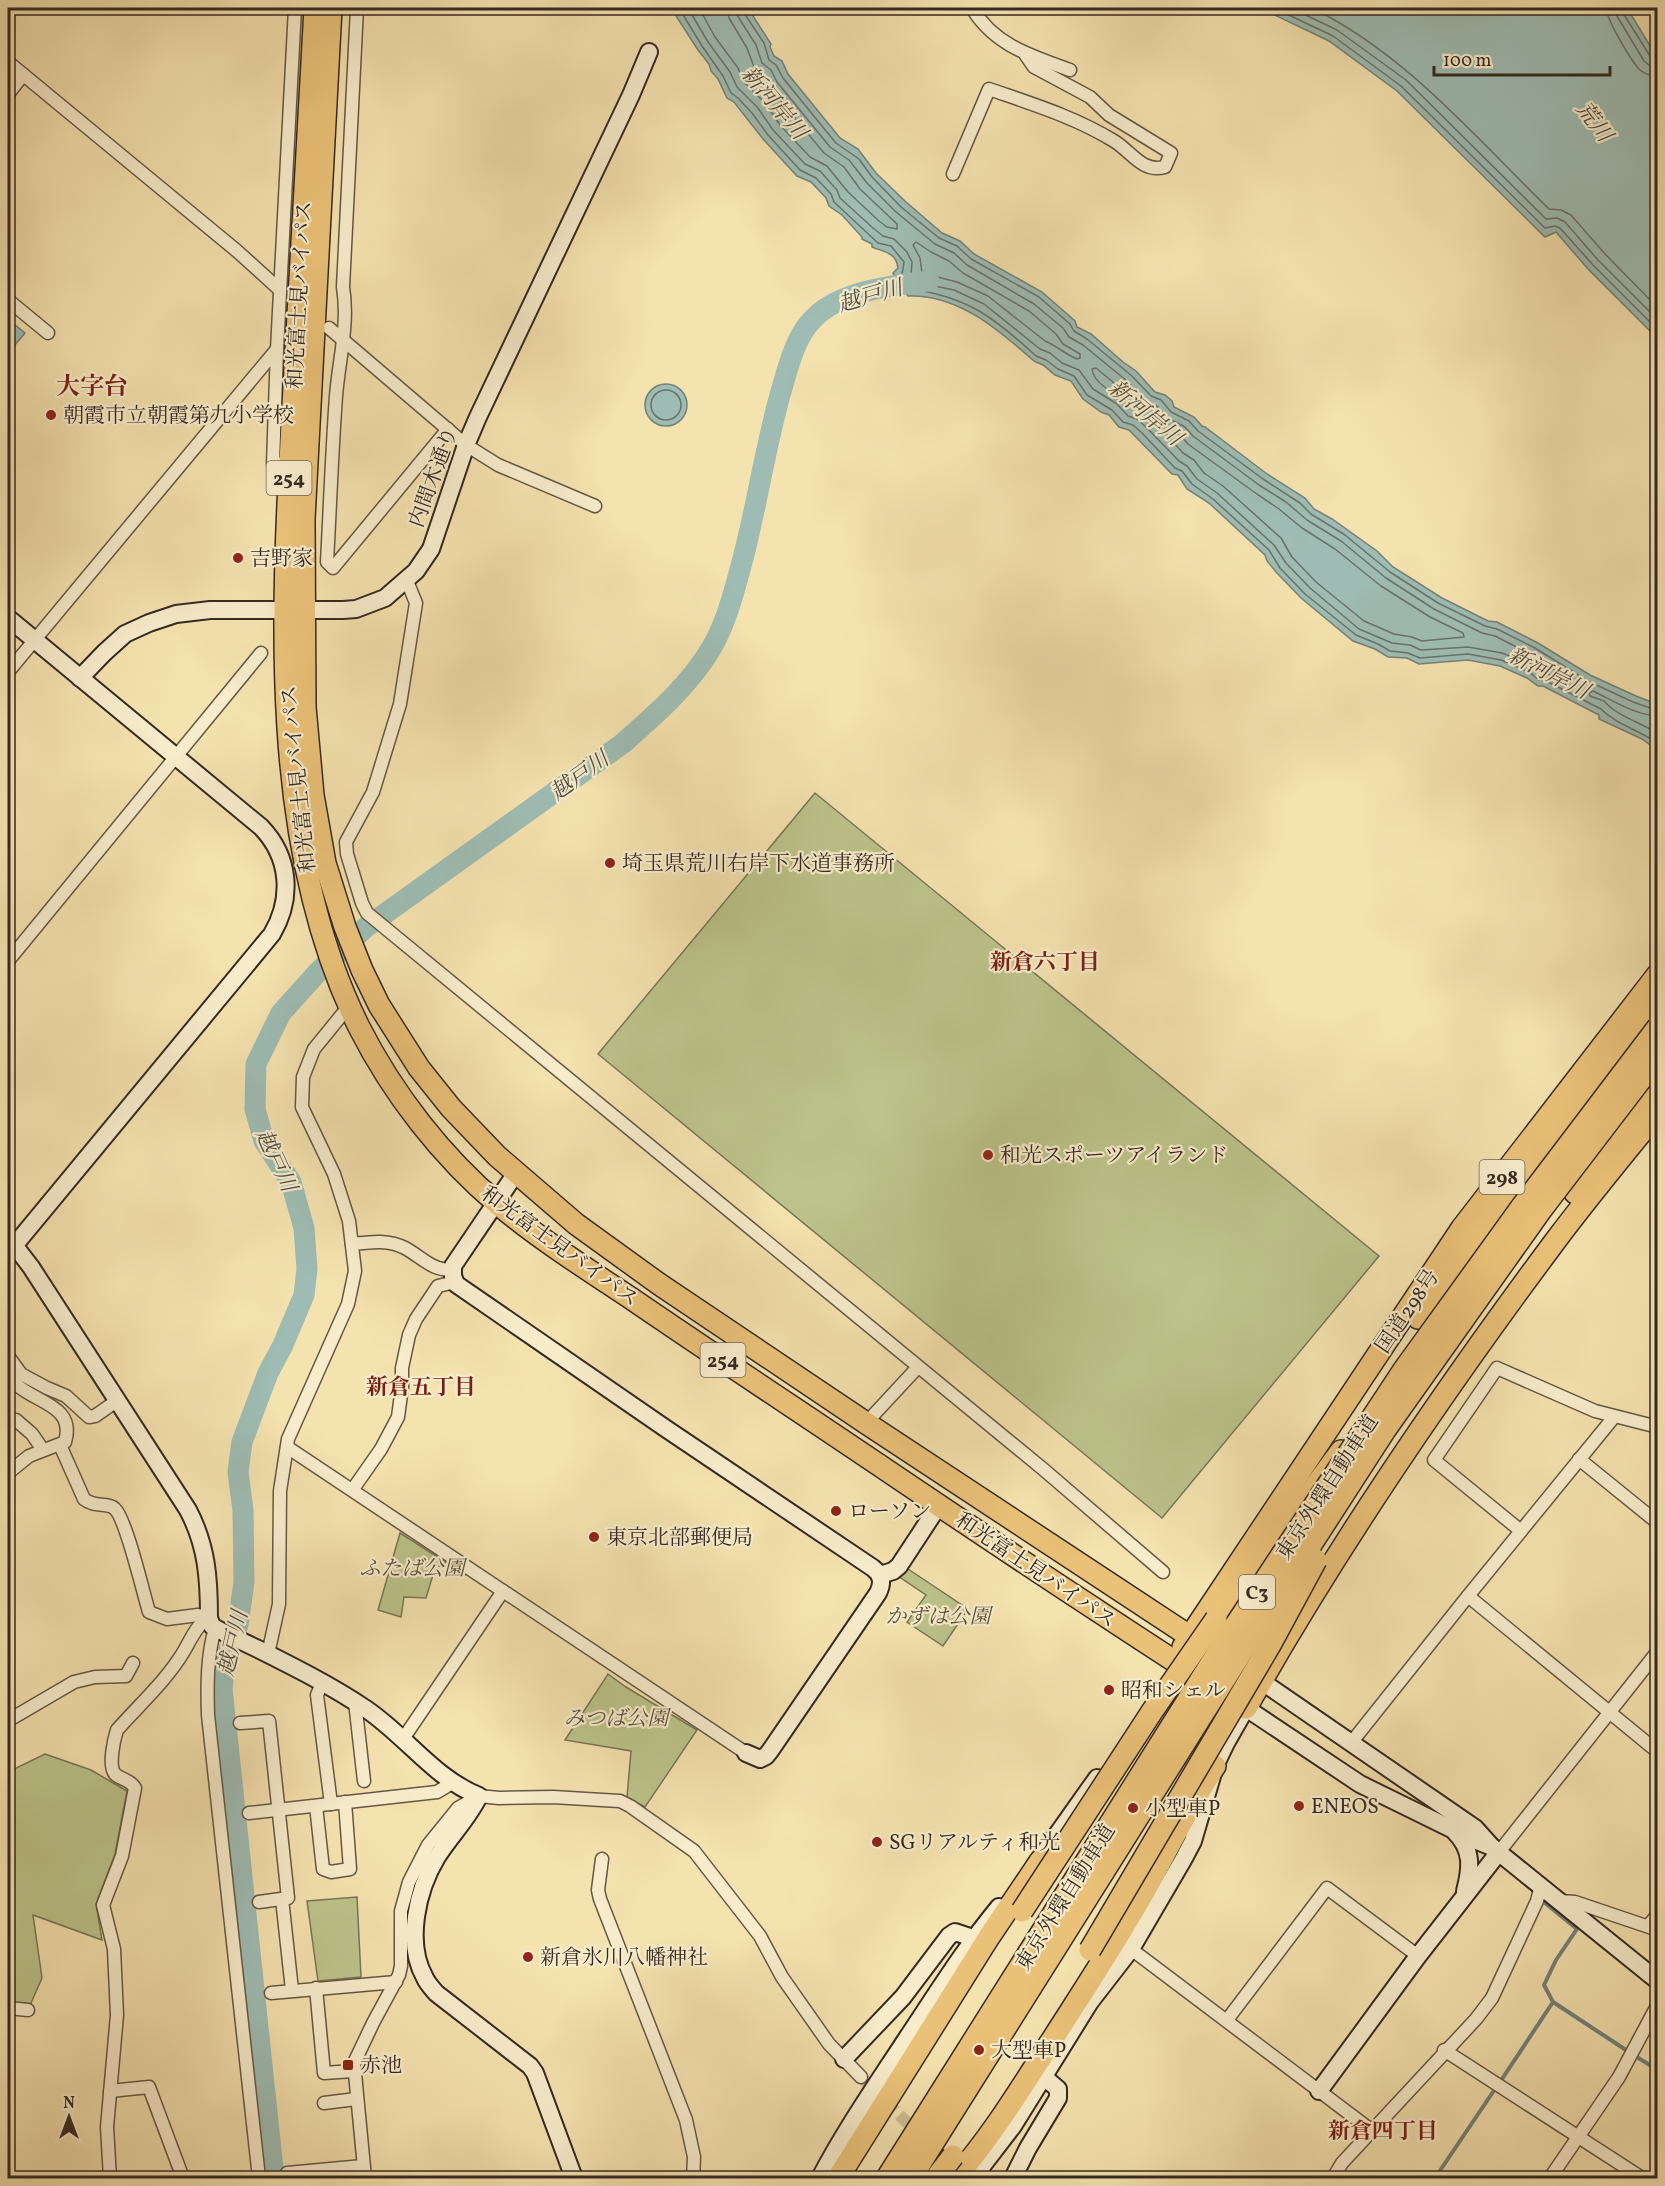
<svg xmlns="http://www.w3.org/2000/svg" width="1665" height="2186" font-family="Vollkorn,'Noto Serif JP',serif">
<rect width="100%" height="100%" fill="#f4e2af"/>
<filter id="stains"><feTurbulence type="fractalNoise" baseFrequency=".00333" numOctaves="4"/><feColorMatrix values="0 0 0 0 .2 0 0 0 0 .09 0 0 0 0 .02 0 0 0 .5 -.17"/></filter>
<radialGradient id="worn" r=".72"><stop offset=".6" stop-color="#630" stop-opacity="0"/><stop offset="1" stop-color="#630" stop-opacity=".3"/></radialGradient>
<g fill="#bcc38a" stroke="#787656" stroke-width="1.5">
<polygon points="815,793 1379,1256 1162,1518 598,1054"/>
<polygon points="400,1533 466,1575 436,1565 426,1598 404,1597 401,1617 378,1610"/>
<polygon points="905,1567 968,1609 943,1646 907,1622 926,1595 898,1576"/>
<polygon points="608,1674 626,1687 697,1730 645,1807 627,1797 631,1751 565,1740"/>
<polygon points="45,1754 91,1770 127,1791 115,1854 96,1904 102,1940 33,1915 42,1978 28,2010 8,2008 8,1772"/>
<polygon points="357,1897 361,1977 318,1981 307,1901"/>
</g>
<g fill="#9ebcb3" stroke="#748179" stroke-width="1.5">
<path d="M 671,8 L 748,8 L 771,44 L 770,47 L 774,56 L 782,61 L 788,74 L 840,138 L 858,149 L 876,173 L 906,202 L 942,233 L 960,241 L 974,254 L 1042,292 L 1075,321 L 1077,327 L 1091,334 L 1123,362 L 1136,371 L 1155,392 L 1165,395 L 1172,401 L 1174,407 L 1194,417 L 1202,426 L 1205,427 L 1267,474 L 1305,498 L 1314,509 L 1332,519 L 1377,551 L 1393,567 L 1442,598 L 1488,621 L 1497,622 L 1538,643 L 1590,675 L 1636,696 L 1657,704 L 1657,750 L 1642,739 L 1599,719 L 1599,715 L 1543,686 L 1538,686 L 1527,678 L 1500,666 L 1468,660 L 1419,664 L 1407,658 L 1388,657 L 1375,649 L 1353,641 L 1301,598 L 1276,572 L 1267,561 L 1265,555 L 1209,503 L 1187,489 L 1178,475 L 1172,474 L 1129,430 L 1119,427 L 1109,415 L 1101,412 L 1083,399 L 1071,381 L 1055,375 L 1043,365 L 1034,361 C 999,330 958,294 908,296 L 893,273 L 898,268 C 896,252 884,252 872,247 L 872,244 L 862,239 L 862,237 L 842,215 L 829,206 L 826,198 L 811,182 L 797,176 L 763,139 L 734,102 L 727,98 L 718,79 L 711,71 L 709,64 L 698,50 Z"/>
<polygon points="1260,8 1627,8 1657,57 1657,338 1588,269 1556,232 1545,237 1397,91 1329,41"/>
<polygon points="8,319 25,333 9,352 8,350"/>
<circle cx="666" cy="405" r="21"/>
</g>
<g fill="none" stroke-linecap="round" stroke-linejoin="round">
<g stroke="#6a726a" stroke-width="1.5">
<path d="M 679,8 L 702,46 L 723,76 L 731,93 L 738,98 L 752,113 L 768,135 L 800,170 L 816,178 L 831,194 L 834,202 L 878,243 L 891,246 L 904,262 L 902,275 L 911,289 C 968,297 995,318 1036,356 L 1046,360 L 1058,369 L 1074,376 L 1087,395 L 1112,410 L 1123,422 L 1133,425 L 1142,433 L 1175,468 L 1182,471 L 1192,484 L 1213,499 L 1269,550 L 1280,568 L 1305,594 L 1356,635 L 1378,644 L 1390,651 L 1408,653 L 1420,658 L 1468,654 L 1501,660 L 1529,672 L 1539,680 L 1546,681 L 1601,709 C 1616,724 1640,731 1658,743"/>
<polyline points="688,8 708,42 730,72 737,87 758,108 773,130 805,164 820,171 837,190 840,198 873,228 883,236 894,239 907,252 912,262 911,275 915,282 954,290 984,304 1040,349 1050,353 1062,363 1079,370 1093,389 1117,404 1128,416 1137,419 1147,428 1179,461 1187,466 1197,479 1217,493 1274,545 1286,563 1310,588 1359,629 1392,643 1410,645 1421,650 1468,647 1502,653 1533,665 1542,672 1553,676 1556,675 1556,671 1532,655 1495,636 1482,633 1434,609 1386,578 1341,541 1307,520 1286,502 1259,485 1193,436 1185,427 1166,417 1157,406 1146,402 1127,381 1083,345 1069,337 1063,328 1034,304 967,265 954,253 935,244 896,212 867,183 849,160 830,147 777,82 771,70 762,63 756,45 737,15 736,8"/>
<polyline points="699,8 715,37 738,68 743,81 765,103 780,125 810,157 827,166 848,192 879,221 887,227 897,229 897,224 860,189 844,167 824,153 770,88 764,77 754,67 747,48 729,18 727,8"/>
<polyline points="744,8 744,13 764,43 769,60 776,65 783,78 826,131 836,143 859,159 872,177 901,207 939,238 957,246 971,259 1039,297 1070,324 1074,331 1087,339 1132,376 1151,396 1161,400 1171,412 1189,421 1198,431 1263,479 1300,503 1311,514 1345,535 1390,572 1438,603 1485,626 1497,629 1535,648 1588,681 1633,702 1650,708 1658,709"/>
<polyline points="1274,8 1333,36 1401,86 1545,228 1555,226 1560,228 1593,265 1658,330"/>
<polyline points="1291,8 1337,30 1406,80 1546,219 1557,218 1565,222 1598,260 1658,320"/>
<path d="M 1312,8 C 1406,54 1475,137 1549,209 L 1561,210 L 1571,215 L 1605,254 L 1658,308"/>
<path d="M 1606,8 C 1607,20 1631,61 1640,70 C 1645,74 1651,76 1658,76"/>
<polyline points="1615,8 1617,16 1644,61 1649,65 1658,67"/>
<polyline points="1623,8 1623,13 1650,56 1658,59"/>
<path d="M 916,242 L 931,252 L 949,261 L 963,273 L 1029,311 L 1056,334 L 1063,344 L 1080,354 L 1080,358 L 1077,359 C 1065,354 1057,346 1045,341 L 988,296 L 957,282 L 922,273 L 920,258 L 913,245 Z"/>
<path d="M 1092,369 L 1096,368 L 1125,392 L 1125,396 L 1122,397 C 1110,391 1094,383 1092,369 Z"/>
<circle cx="666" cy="405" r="15"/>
<polygon points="1170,430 1179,434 1188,444 1254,492 1279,509 1302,528 1335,549 1381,586 1430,617 1463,633 1464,637 1422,641 1412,637 1394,634 1364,621 1316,582 1292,557 1281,538 1223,486 1204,473 1194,460 1183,453 1166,434"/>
<path d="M 1658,716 C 1635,715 1612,700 1593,691 L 1589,693 L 1590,696 L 1604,701 C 1618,717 1641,722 1658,734"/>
</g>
<g stroke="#748179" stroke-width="4">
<polyline points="1545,1903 1577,1929 1556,1960 1544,1985 1553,2002 1626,2050"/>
<polyline points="1635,2056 1658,2070"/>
<polyline points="1502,2079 1553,2002"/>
<polyline points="1435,2178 1495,2089"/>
</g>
<path stroke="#9ebcb3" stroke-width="21" d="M 274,2178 L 222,1688 L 226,1657 L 238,1625 L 244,1582 L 243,1510 L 238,1472 L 242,1442 L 268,1373 L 283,1345 L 304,1295 L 307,1269 L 304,1228 L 291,1182 L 264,1141 L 255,1109 L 256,1064 L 281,1013 L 318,972 L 365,928 L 622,744 C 655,715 690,685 712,647 C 726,623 734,592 741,566 C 757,507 765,446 782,388 C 789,364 796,335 814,318 C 840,291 894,285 929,281"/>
<polyline stroke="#cebd93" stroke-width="12" stroke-dasharray="12 6" stroke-linecap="butt" points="861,2077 952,2167"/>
<g stroke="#655745" stroke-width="15">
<g id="street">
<path d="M 357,8 L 343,287 C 349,324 339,359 336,396 C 332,451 330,507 327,562 L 333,568 L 448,429"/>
<path d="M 972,8 C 994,45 1031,56 1070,70"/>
<polyline points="8,62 237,251 280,290"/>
<polyline points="8,94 23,75"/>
<path d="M 953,174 L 989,89 C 1032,104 1075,117 1114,141 C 1132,152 1142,173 1165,167 L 1171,153 L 1109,115 L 1090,97 L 1034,67 L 1025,54"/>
<polyline points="8,300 48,333"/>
<polyline points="329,328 466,445 498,465 595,506"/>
<polyline points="277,349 273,464 290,463"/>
<polyline points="407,581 416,603 400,704 373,792 346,842 347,854 362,903 367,913 1043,1469 1163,1572"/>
<polyline points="8,672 277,349 295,8"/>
<polyline points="8,961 261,653"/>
<path d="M 352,1244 C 370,1242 388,1239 405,1248 C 423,1258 431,1270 452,1270"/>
<polyline points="8,1356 21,1374 47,1388 66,1396 89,1417 95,1416 118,1400"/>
<path d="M 8,1372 C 10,1376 13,1381 16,1384 C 35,1403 76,1405 65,1442 L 29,1456 L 8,1473"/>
<polyline points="8,1423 16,1420 32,1434 43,1450"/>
<polyline points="866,1423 918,1367"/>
<path d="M 60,1445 L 84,1499 C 95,1508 108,1502 115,1509 C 126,1519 143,1592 149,1612 L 167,1619 L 198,1615 L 209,1618"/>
<polyline points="287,1447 746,1753"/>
<polyline points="1579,1459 1658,1523"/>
<polyline points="353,1489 381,1449 398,1417 402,1387 402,1368 409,1335 416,1319 438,1286 455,1282"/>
<polyline points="1521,1531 1434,1460 1497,1368 1595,1411 1658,1427"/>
<polyline points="1468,1596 1658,1752"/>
<path d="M 215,1628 C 207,1656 207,1685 208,1715 L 259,2178"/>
<polyline points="268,1654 279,1604 280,1491 288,1439 348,1304 355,1271 349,1221 334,1174 302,1107 303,1077 314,1049 349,1006"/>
<polyline points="322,1683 317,1695 331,1804"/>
<polyline points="355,1702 364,1781"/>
<polyline points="8,1717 9,1720 74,1682 95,1677 126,1676 133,1663"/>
<polyline points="240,1723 269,1721 288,1898 259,1902"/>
<polyline points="403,1739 503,1591"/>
<polyline points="1351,1743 1468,1596 1614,1417"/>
<polyline points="316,1806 323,1869 331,1872 350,1869 345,1802"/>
<polyline points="249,1813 437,1792 452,1783"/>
<polyline points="1499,1852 1658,1651"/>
<polyline points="602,1859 598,1890 600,1899 686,2120 694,2157 693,2178"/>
<polyline points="282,1899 292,1990"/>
<polyline points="1560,1901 1575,1902 1658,1930"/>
<polyline points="1648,1926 1658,1914"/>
<polyline points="1131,1949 1371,2130"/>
<polyline points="316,1988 324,2073 353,2071"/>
<polyline points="271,1993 396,1982"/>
<polyline points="8,2008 28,2010"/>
<polyline points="1227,2020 1327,1888 1418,1956"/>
<polyline points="1444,2050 1642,2178"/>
<polyline points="110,2091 149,2087 183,2178"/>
<polyline points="324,2103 356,2099"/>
<polyline points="287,2173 363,2166"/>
<path d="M 110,2178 L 107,2127 L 117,2015 L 114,1949 L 103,1905 L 122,1856 L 135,1788 C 130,1779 121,1780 115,1774 C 108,1766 114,1739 117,1730 C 139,1705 167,1680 184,1651 C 190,1641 198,1622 209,1618"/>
<polyline points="365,2178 354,2063 373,2023 399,1975 401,1966 401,1911 409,1882 428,1845 458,1808 479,1796 499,1798 553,1797 602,1800 620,1801 630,1806 694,1851 760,1936 782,1977 829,2044 861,2077"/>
<polyline points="1333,2178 1342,2163 1476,2019 1492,1998 1537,1901 1541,1885"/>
<polyline points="1550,2178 1619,2077 1658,2004"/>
</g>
</g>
<g stroke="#352922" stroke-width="20">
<g id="secondary">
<path d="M 8,618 L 261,827 C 290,857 293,898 272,934 L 14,1246 L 8,1250"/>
<polyline points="80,678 104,653 125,634 149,623 176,614 210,610 343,610 356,609 385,598 416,571 431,549 466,445 478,417 631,95 649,52"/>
<path d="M 516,1173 L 453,1266 L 453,1276 L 456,1284 L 665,1428 L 873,1568 C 882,1575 883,1583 878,1593 L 770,1751 L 766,1756 L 760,1759 L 746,1753"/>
<path d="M 8,1237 L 31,1267 L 188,1510 C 207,1546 209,1579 209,1618 L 212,1626 C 227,1635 242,1641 258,1649 C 294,1667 332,1686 366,1709 C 406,1736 434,1778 479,1796 C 468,1819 450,1836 437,1857 C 417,1890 405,1943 425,1978 C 427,1983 432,1988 436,1993 L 530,2066 L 535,2073 L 574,2178"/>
<polyline points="880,1575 893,1571 899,1566 939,1505"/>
<polyline points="1261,1681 1475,1828 1492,1847 1658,1981"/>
<path d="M 1455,1832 C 1473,1850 1471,1868 1465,1891"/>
<polyline points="1034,1867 1097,1778"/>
<polyline points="844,2059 903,1997 949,1936 955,1932 973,1938"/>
<polyline points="1319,2091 1418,1956 1499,1852"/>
<path d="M 820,2178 C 845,2130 877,2084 907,2038 C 937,1993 965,1948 999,1907"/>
<polyline points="973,2178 1013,2126 1090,2002 1131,1949 1183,1860 1193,1841 1215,1766 1226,1743 1246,1708 1360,1784 1470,1838 1492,1847"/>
<polyline points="1013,2178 1028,2148 1058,2098 1058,2089 1044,2077"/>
</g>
</g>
<g stroke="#352922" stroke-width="24">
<g id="highway">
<path d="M 315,8 C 308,134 301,260 294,387 C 283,592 265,838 359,1027 C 393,1094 442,1157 499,1205 C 541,1240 587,1269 632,1299 C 686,1336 740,1372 794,1408 C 896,1476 998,1546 1101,1613 C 1149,1645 1198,1676 1246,1708 C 1338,1545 1444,1390 1556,1240 C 1589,1196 1624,1154 1658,1112"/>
<polyline points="331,8 304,519 305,707 313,795 325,863 345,927 362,970 379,1005 419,1068 451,1108 497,1156 576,1224 659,1284 866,1423 1215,1653"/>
<polyline points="1575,1193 1658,1084"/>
<polyline points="1418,1318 1529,1167 1658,999"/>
<polyline points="1219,1616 1341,1451"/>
<polyline points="1183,1647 1462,1228 1658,974"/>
<polyline points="838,2178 989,1937 1041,1860"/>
<path d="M 955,2178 C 992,2136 1021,2088 1052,2040 C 1082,1993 1113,1946 1141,1897 C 1166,1853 1187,1808 1215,1766"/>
</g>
</g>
<use href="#street" stroke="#f8eccb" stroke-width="12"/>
<use href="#secondary" stroke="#f8eccb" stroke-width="16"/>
<use href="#highway" stroke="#eac178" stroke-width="21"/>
<g stroke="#352922" stroke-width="24" stroke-linecap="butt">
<g id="highway-bridge">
<polyline points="1022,1911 1153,1710 1216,1619"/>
<polyline points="1090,1950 1270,1645 1316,1560"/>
<polyline points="887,2178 1227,1638 1403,1371 1523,1205 1658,1027"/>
<polyline points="911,2178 1243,1650 1385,1430 1541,1210 1658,1057"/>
<polyline points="936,2178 953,2156"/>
</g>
</g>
<use href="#highway-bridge" stroke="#eac178" stroke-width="21"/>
</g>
<g fill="#8f2418" stroke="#f8eccb" stroke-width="2">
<circle cx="51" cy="415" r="6"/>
<circle cx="238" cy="558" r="6"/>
<circle cx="610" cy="863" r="6"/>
<circle cx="988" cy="1155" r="6"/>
<circle cx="836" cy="1511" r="6"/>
<circle cx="594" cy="1537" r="6"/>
<circle cx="1109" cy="1690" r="6"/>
<circle cx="1299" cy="1806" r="6"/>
<circle cx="1133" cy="1808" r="6"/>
<circle cx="877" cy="1842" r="6"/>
<circle cx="528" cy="1957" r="6"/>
<circle cx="979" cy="2050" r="6"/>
<rect x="342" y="2059" width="12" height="12" rx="3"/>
</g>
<g text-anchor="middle" stroke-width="4.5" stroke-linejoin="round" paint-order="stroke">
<g fill="#f8eccb" stroke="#706455" stroke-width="1.5">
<rect x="266.5" y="461" width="45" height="34" rx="4.5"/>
<rect x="1479.5" y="1160" width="45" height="34" rx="4.5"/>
<rect x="700.5" y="1343" width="45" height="34" rx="4.5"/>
<rect x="1239" y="1575" width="36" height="34" rx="4.5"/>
</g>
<g font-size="20" font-weight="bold" fill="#352922">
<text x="289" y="485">254</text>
<text x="1502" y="1184">298</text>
<text x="723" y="1367">254</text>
<text x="1257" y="1599">C3</text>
</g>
<g font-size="21" fill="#352922" stroke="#f8eccb">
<text transform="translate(299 295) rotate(-87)" y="7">和光富士見バイパス</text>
<text transform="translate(433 477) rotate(-70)" y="7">内間木通り</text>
<text transform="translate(298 779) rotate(-96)" y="7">和光富士見バイパス</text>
<text transform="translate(560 1246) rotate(36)" y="7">和光富士見バイパス</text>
<text transform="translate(1407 1311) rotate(-56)" y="7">国道298号</text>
<text transform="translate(1327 1487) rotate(-57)" y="7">東京外環自動車道</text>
<text transform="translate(1036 1570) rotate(34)" y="7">和光富士見バイパス</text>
<text transform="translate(1065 1897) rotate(-58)" y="7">東京外環自動車道</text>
</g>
<g font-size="21" fill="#352922" stroke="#f8eccb" text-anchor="start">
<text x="63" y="422">朝霞市立朝霞第九小学校</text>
<text x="250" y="565">吉野家</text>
<text x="622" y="870">埼玉県荒川右岸下水道事務所</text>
<text x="1000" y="1162">和光スポーツアイランド</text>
<text x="848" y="1518">ローソン</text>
<text x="606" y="1544">東京北部郵便局</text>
<text x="1121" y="1697">昭和シェル</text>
<text x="1311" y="1813">ENEOS</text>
<text x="1145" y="1815">小型車P</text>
<text x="889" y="1849">SGリアルティ和光</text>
<text x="540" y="1964">新倉氷川八幡神社</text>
<text x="991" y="2057">大型車P</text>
<text x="360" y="2072">赤池</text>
</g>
<g font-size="21" font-style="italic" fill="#57503c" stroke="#f8eccb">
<text x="412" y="1575">ふたば公園</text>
<text x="938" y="1623">かずは公園</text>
<text x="616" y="1725">みつば公園</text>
</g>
<g font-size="22" font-style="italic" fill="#4f4e46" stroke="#f8eccb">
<text transform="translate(775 102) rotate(50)" y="8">新河岸川</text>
<text transform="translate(1595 121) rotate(53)" y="8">荒川</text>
<text transform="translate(870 295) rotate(-16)" y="8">越戸川</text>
<text transform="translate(1146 412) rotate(40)" y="8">新河岸川</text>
<text transform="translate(1549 672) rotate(27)" y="8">新河岸川</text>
<text transform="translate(579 775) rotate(-36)" y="8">越戸川</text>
<text transform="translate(277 1160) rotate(65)" y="8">越戸川</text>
<text transform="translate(232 1643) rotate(-77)" y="8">越戸川</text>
</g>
<g font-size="22" font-weight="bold" fill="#7a1f14" stroke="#f8eccb">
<text x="1045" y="969">新倉六丁目</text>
<text x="421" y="1394">新倉五丁目</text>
<text x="1383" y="2138">新倉四丁目</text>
</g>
<g font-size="24" font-weight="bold" fill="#7a1f14" stroke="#f8eccb">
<text x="92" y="394">大字台</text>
</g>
</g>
<rect width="1665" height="2186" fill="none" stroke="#f4e2af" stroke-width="30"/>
<rect x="9" y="9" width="1647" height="2168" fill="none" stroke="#352922" stroke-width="3"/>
<rect x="15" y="15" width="1635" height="2156" fill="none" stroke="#352922" stroke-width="1.5"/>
<g transform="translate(69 2117)" stroke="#f8eccb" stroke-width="4.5" paint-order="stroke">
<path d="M0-4.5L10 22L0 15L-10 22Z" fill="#352922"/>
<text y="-9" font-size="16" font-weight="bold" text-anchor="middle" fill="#352922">N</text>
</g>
<path d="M1434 66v9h176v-9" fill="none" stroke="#352922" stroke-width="3"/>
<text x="1443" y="66" font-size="18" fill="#352922" stroke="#f8eccb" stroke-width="4.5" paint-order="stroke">100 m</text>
<rect width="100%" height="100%" filter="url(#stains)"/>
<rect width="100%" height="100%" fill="url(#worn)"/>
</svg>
